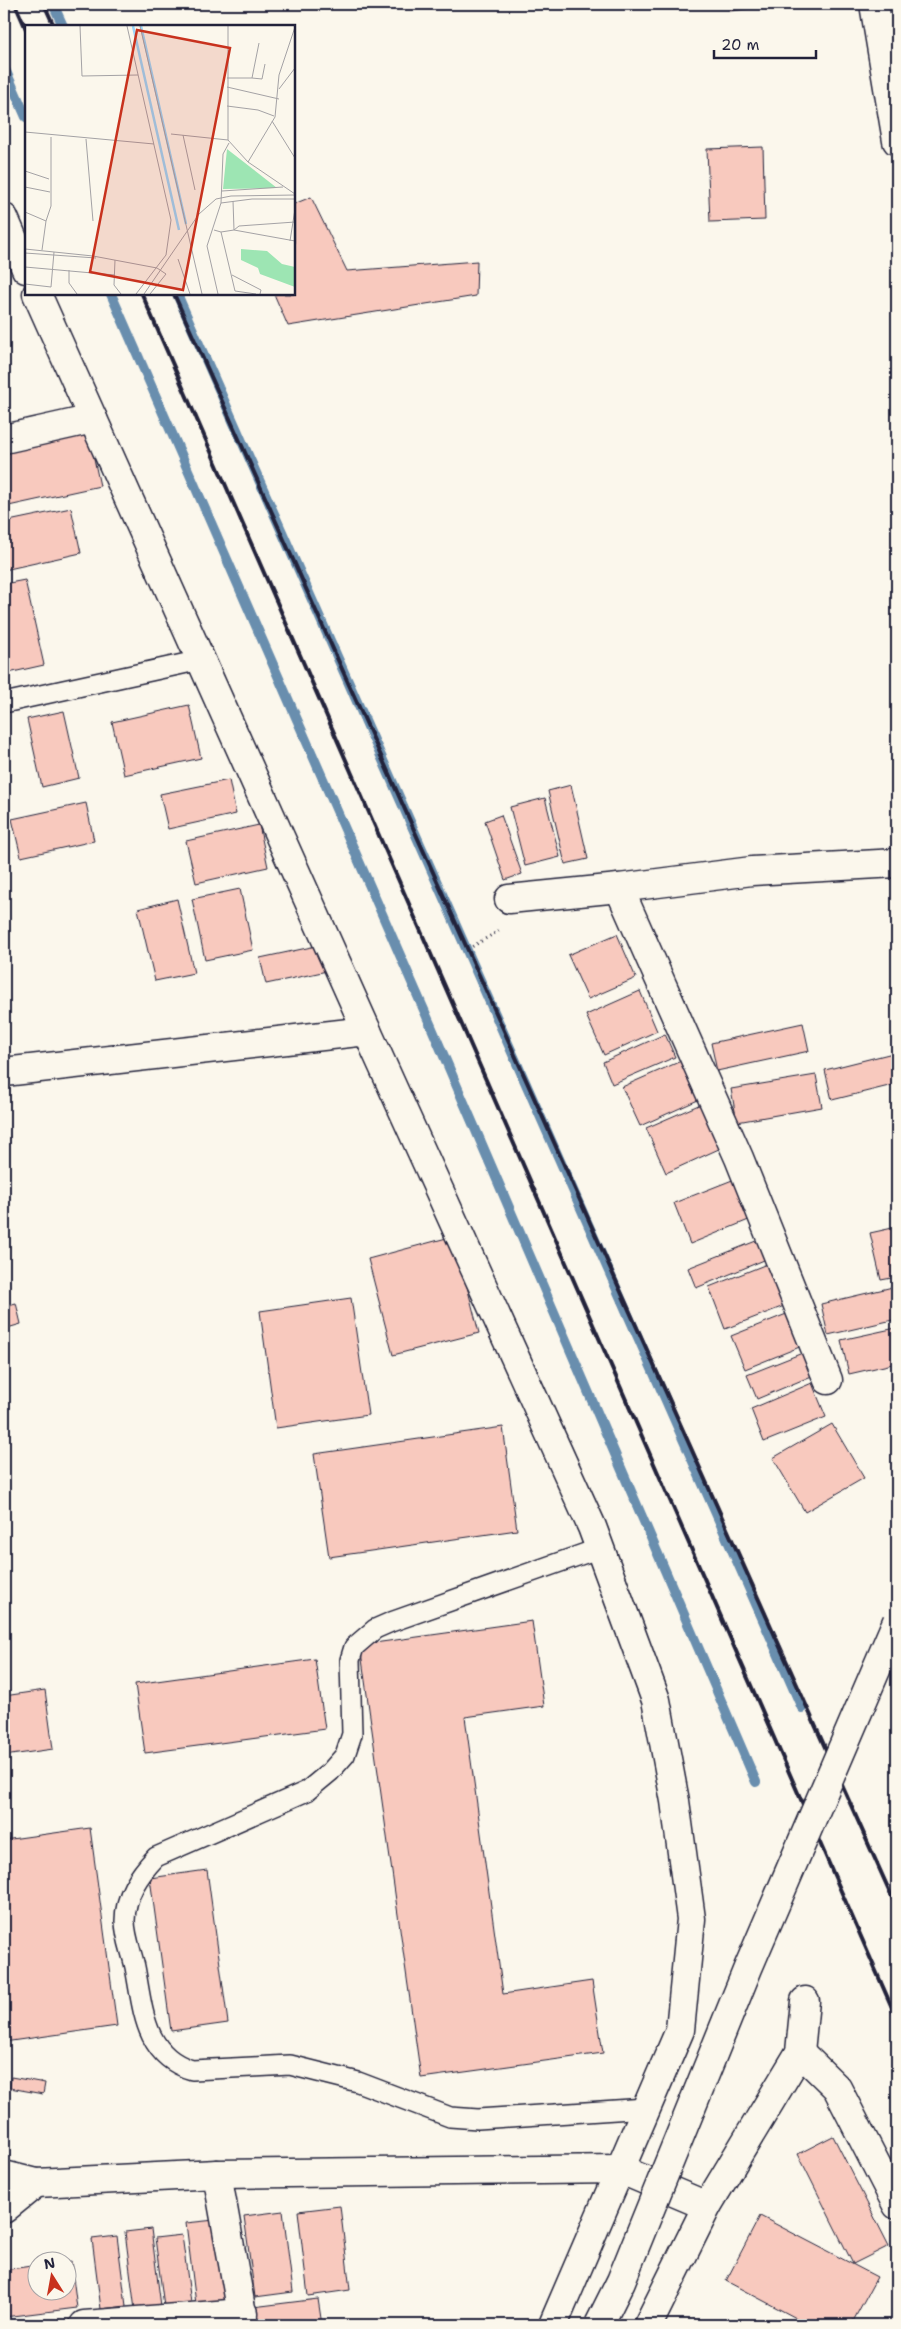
<svg xmlns="http://www.w3.org/2000/svg" width="901" height="2329" font-family="'Shantell Sans',sans-serif">
<rect width="100%" height="100%" fill="#fbf7ec"/>
<filter id="ink" filterUnits="userSpaceOnUse"><feTurbulence type="fractalNoise" baseFrequency=".02" numOctaves="2"/><feDisplacementMap in="SourceGraphic" scale="10" xChannelSelector="R" yChannelSelector="G"/><feConvolveMatrix kernelMatrix="1 2 1 2 8 2 1 2 1" color-interpolation-filters="sRGB"/></filter>
<g filter="url(#ink)">
<g fill="none" stroke-linecap="round" stroke-linejoin="round">
<g stroke="#698eae" stroke-width="10">
<polyline points="53,4 63,26"/>
<polyline points="4,67 26,117"/>
<polyline points="111,294 431,1026 756,1782"/>
<path d="M 177,294 C 386,765 591,1237 802,1708"/>
</g>
</g>
<g fill="#f8c9be" stroke="#22223b">
<polygon points="729,4 786,4 730,11"/>
<polygon points="763,147 765,220 710,222 707,149"/>
<polygon points="311,197 347,271 477,261 476,296 288,326 274,294 294,294 294,204"/>
<polygon points="88,431 100,486 4,507 4,450"/>
<polygon points="71,508 81,553 4,570 4,522"/>
<polygon points="25,580 44,665 4,674 4,584"/>
<polygon points="189,705 201,758 124,775 112,722"/>
<polygon points="64,711 79,778 42,787 27,719"/>
<polygon points="229,780 236,814 168,829 160,794"/>
<polygon points="571,785 588,859 565,864 548,791"/>
<polygon points="545,798 560,857 525,866 510,807"/>
<polygon points="86,803 94,841 21,857 12,819"/>
<polygon points="501,815 522,874 505,880 485,821"/>
<polygon points="259,825 268,867 196,883 186,841"/>
<polygon points="240,889 253,950 205,960 192,899"/>
<polygon points="177,899 194,973 155,981 138,909"/>
<polygon points="617,934 636,978 588,999 568,955"/>
<polygon points="321,945 327,971 266,984 260,958"/>
<polygon points="640,991 657,1031 604,1055 586,1015"/>
<polygon points="803,1023 809,1051 717,1071 711,1043"/>
<polygon points="665,1034 675,1057 612,1084 603,1062"/>
<polygon points="897,1052 897,1084 832,1100 825,1070"/>
<polygon points="681,1061 698,1100 640,1126 622,1087"/>
<polygon points="816,1075 822,1107 737,1122 731,1089"/>
<polygon points="701,1104 721,1148 666,1173 646,1128"/>
<polygon points="740,1177 756,1217 690,1244 674,1203"/>
<polygon points="897,1227 897,1277 881,1280 870,1233"/>
<polygon points="454,1236 479,1333 393,1355 368,1259"/>
<polygon points="761,1239 769,1258 696,1288 688,1268"/>
<polygon points="767,1264 784,1306 725,1329 709,1287"/>
<polygon points="897,1286 897,1319 828,1335 821,1304"/>
<polygon points="351,1298 368,1415 276,1428 260,1311"/>
<polygon points="16,1303 21,1324 4,1329 4,1306"/>
<polygon points="789,1313 802,1346 745,1369 731,1336"/>
<polygon points="896,1328 897,1363 849,1374 841,1340"/>
<polygon points="805,1352 814,1375 757,1399 747,1375"/>
<polygon points="812,1383 826,1417 764,1442 751,1409"/>
<polygon points="832,1424 864,1478 805,1512 773,1458"/>
<polygon points="503,1427 517,1530 329,1557 314,1454"/>
<polygon points="532,1621 544,1706 465,1717 503,1994 592,1981 603,2053 421,2078 360,1645"/>
<polygon points="315,1659 325,1729 145,1753 135,1684"/>
<polygon points="45,1690 53,1749 4,1756 4,1696"/>
<polygon points="90,1828 117,2026 4,2042 4,1840"/>
<polygon points="207,1870 228,2023 171,2031 150,1878"/>
<polygon points="11,2077 45,2083 43,2094 10,2088"/>
<polygon points="833,2136 889,2246 853,2264 798,2154"/>
<polygon points="340,2206 350,2290 308,2296 298,2211"/>
<polygon points="283,2211 293,2292 255,2297 244,2216"/>
<polygon points="760,2216 877,2277 851,2325 794,2325 798,2319 726,2281"/>
<polygon points="215,2220 225,2300 196,2304 186,2223"/>
<polygon points="151,2229 161,2306 135,2310 125,2232"/>
<polygon points="182,2235 191,2303 164,2306 155,2238"/>
<polygon points="117,2236 126,2306 101,2309 92,2239"/>
<polygon points="71,2261 77,2308 4,2317 4,2270 38,2265 38,2292 68,2292 68,2262"/>
<polygon points="318,2299 322,2325 255,2325 253,2307"/>
</g>
<g fill="none" stroke-linecap="round" stroke-linejoin="round">
<g stroke="#22223b" stroke-width="22">
<g id="service">
<polyline points="4,703 201,660"/>
<path d="M 600,1548 L 391,1622 L 375,1629 L 354,1647 L 350,1660 L 352,1734 L 345,1755 L 330,1772 L 307,1791 L 156,1857 C 139,1875 125,1895 125,1921 C 125,1936 132,1953 135,1967 C 143,2008 144,2056 192,2070 L 290,2065 L 358,2082 L 450,2117 L 478,2119 L 646,2108"/>
</g>
</g>
<g stroke="#22223b" stroke-width="31">
<polyline id="pedestrian" points="707,2206 800,2052 805,2001"/>
</g>
<g stroke="#22223b" stroke-width="31">
<g id="minor">
<polyline points="4,218 26,269"/>
<polyline points="37,294 367,1031 592,1527 656,1700 675,1801 691,1919 680,2030 553,2325"/>
<polyline points="4,439 93,419"/>
<polyline points="619,888 739,1158 828,1380"/>
<polyline points="509,899 619,888 752,871 897,863"/>
<polyline points="4,1072 367,1031"/>
<polyline points="800,2052 837,2088 897,2205"/>
<polyline points="217,2174 244,2325"/>
<polyline points="4,2175 36,2183 217,2174 619,2169 707,2206 648,2325"/>
<polyline points="4,2209 36,2183"/>
<polyline points="84,2325 243,2313"/>
</g>
</g>
<g stroke="#22223b" stroke-width="31">
<polyline id="tertiary" points="874,4 897,141"/>
</g>
<polyline stroke="#22223b" stroke-width="3" stroke-dasharray="1 4" stroke-linecap="butt" points="468,949 502,929"/>
<use href="#service" stroke="#fbf7ec" stroke-width="19"/>
<use href="#pedestrian" stroke="#fbf7ec" stroke-width="28"/>
<use href="#minor" stroke="#fbf7ec" stroke-width="28"/>
<use href="#tertiary" stroke="#fbf7ec" stroke-width="28"/>
<g stroke="#22223b" stroke-width="4">
<polyline points="15,4 26,29"/>
<polyline points="44,4 54,26"/>
<polyline points="142,294 897,2019"/>
<polyline points="174,294 897,1908"/>
</g>
<g stroke="#22223b" stroke-width="31" stroke-linecap="butt">
<polyline id="secondary-bridge" points="599,2325 621,2281 748,1968 897,1621"/>
</g>
<use href="#secondary-bridge" stroke="#fbf7ec" stroke-width="28"/>
</g>
</g>
<g transform="translate(25 25)">
<rect width="270" height="270" fill="#fbf7ec"/>
<path d="M 202,124 L 252,163 L 198,164 ZM 216,224 L 242,226 L 257,239 L 270,242 L 270,262 L 235,249 L 233,243 L 216,235 Z" fill="#9de5b3"/>
<path fill="none" stroke="#99d6fa" stroke-width="2.5" d="M 108,1 L 154,205M 116,1 L 161,199"/>
<path fill="none" stroke="#a4a2a5" stroke-width="1" d="M 55,1 L 57,51 L 113,50M 102,1 L 146,195 L 141,230 L 111,269M 115,1 L 177,269M 203,1 L 203,115 L 223,137 L 270,169M 202,53 L 227,53 L 234,18M 227,53 L 237,54 L 240,39M 202,62 L 254,74M 254,64 L 270,43M 202,81 L 233,85 L 249,91M 247,96 L 270,133M 0,107 L 129,119M 146,109 L 203,115M 158,110 L 170,165M 61,114 L 68,196M 223,137 L 250,92 L 254,50 L 270,2M 0,146 L 24,154M 0,162 L 25,167M 197,166 L 258,162M 208,176 L 209,205 L 270,216M 196,178 L 227,174 L 270,174M 0,187 L 21,196 L 17,225M 21,196 L 26,181 L 26,112M 189,205 L 196,207 L 210,266 L 231,269M 196,207 L 209,205 L 214,201 L 270,197M 265,216 L 270,184M 0,224 L 68,231 L 132,243 L 141,249 L 125,269M 0,228 L 71,233M 153,234 L 165,269M 90,235 L 89,260 L 96,269M 0,242 L 90,250M 44,245 L 44,258 L 52,269M 207,250 L 236,265 L 235,269M 0,259 L 26,262 L 29,227M 119,269 L 174,189 L 191,174 L 206,171 L 270,170M 193,269 L 182,221 L 196,178 L 198,129 L 204,118"/>
<path fill="#c8321e" fill-opacity="0.15" stroke="#c8321e" stroke-width="2.5" d="M 112,5 L 205,23 L 158,265 L 65,247 Z"/>
<rect width="270" height="270" fill="none" stroke="#22223b" stroke-width="2.5"/>
</g>
<rect width="901" height="2329" fill="none" stroke="#fbf7ec" stroke-width="20"/>
<rect x="10" y="10" width="881" height="2309" fill="none" stroke="#22223b" stroke-width="2" filter="url(#ink)"/>
<g transform="translate(52 2276) rotate(349)"><circle r="24" fill="#fbf7ec" stroke="#a4a2a5"/>
<path d="M0-4L9 19L0 12L-9 19Z" fill="#c8321e"/>
<text y="-8" font-size="14" font-weight="bold" text-anchor="middle" fill="#22223b">N</text>
</g>
<path d="M714 50v8h102v-8" fill="none" stroke="#22223b" stroke-width="2.5"/>
<text x="721" y="50" font-size="15" fill="#22223b" stroke="#fbf7ec" stroke-width="4" paint-order="stroke">20 m</text>
</svg>
